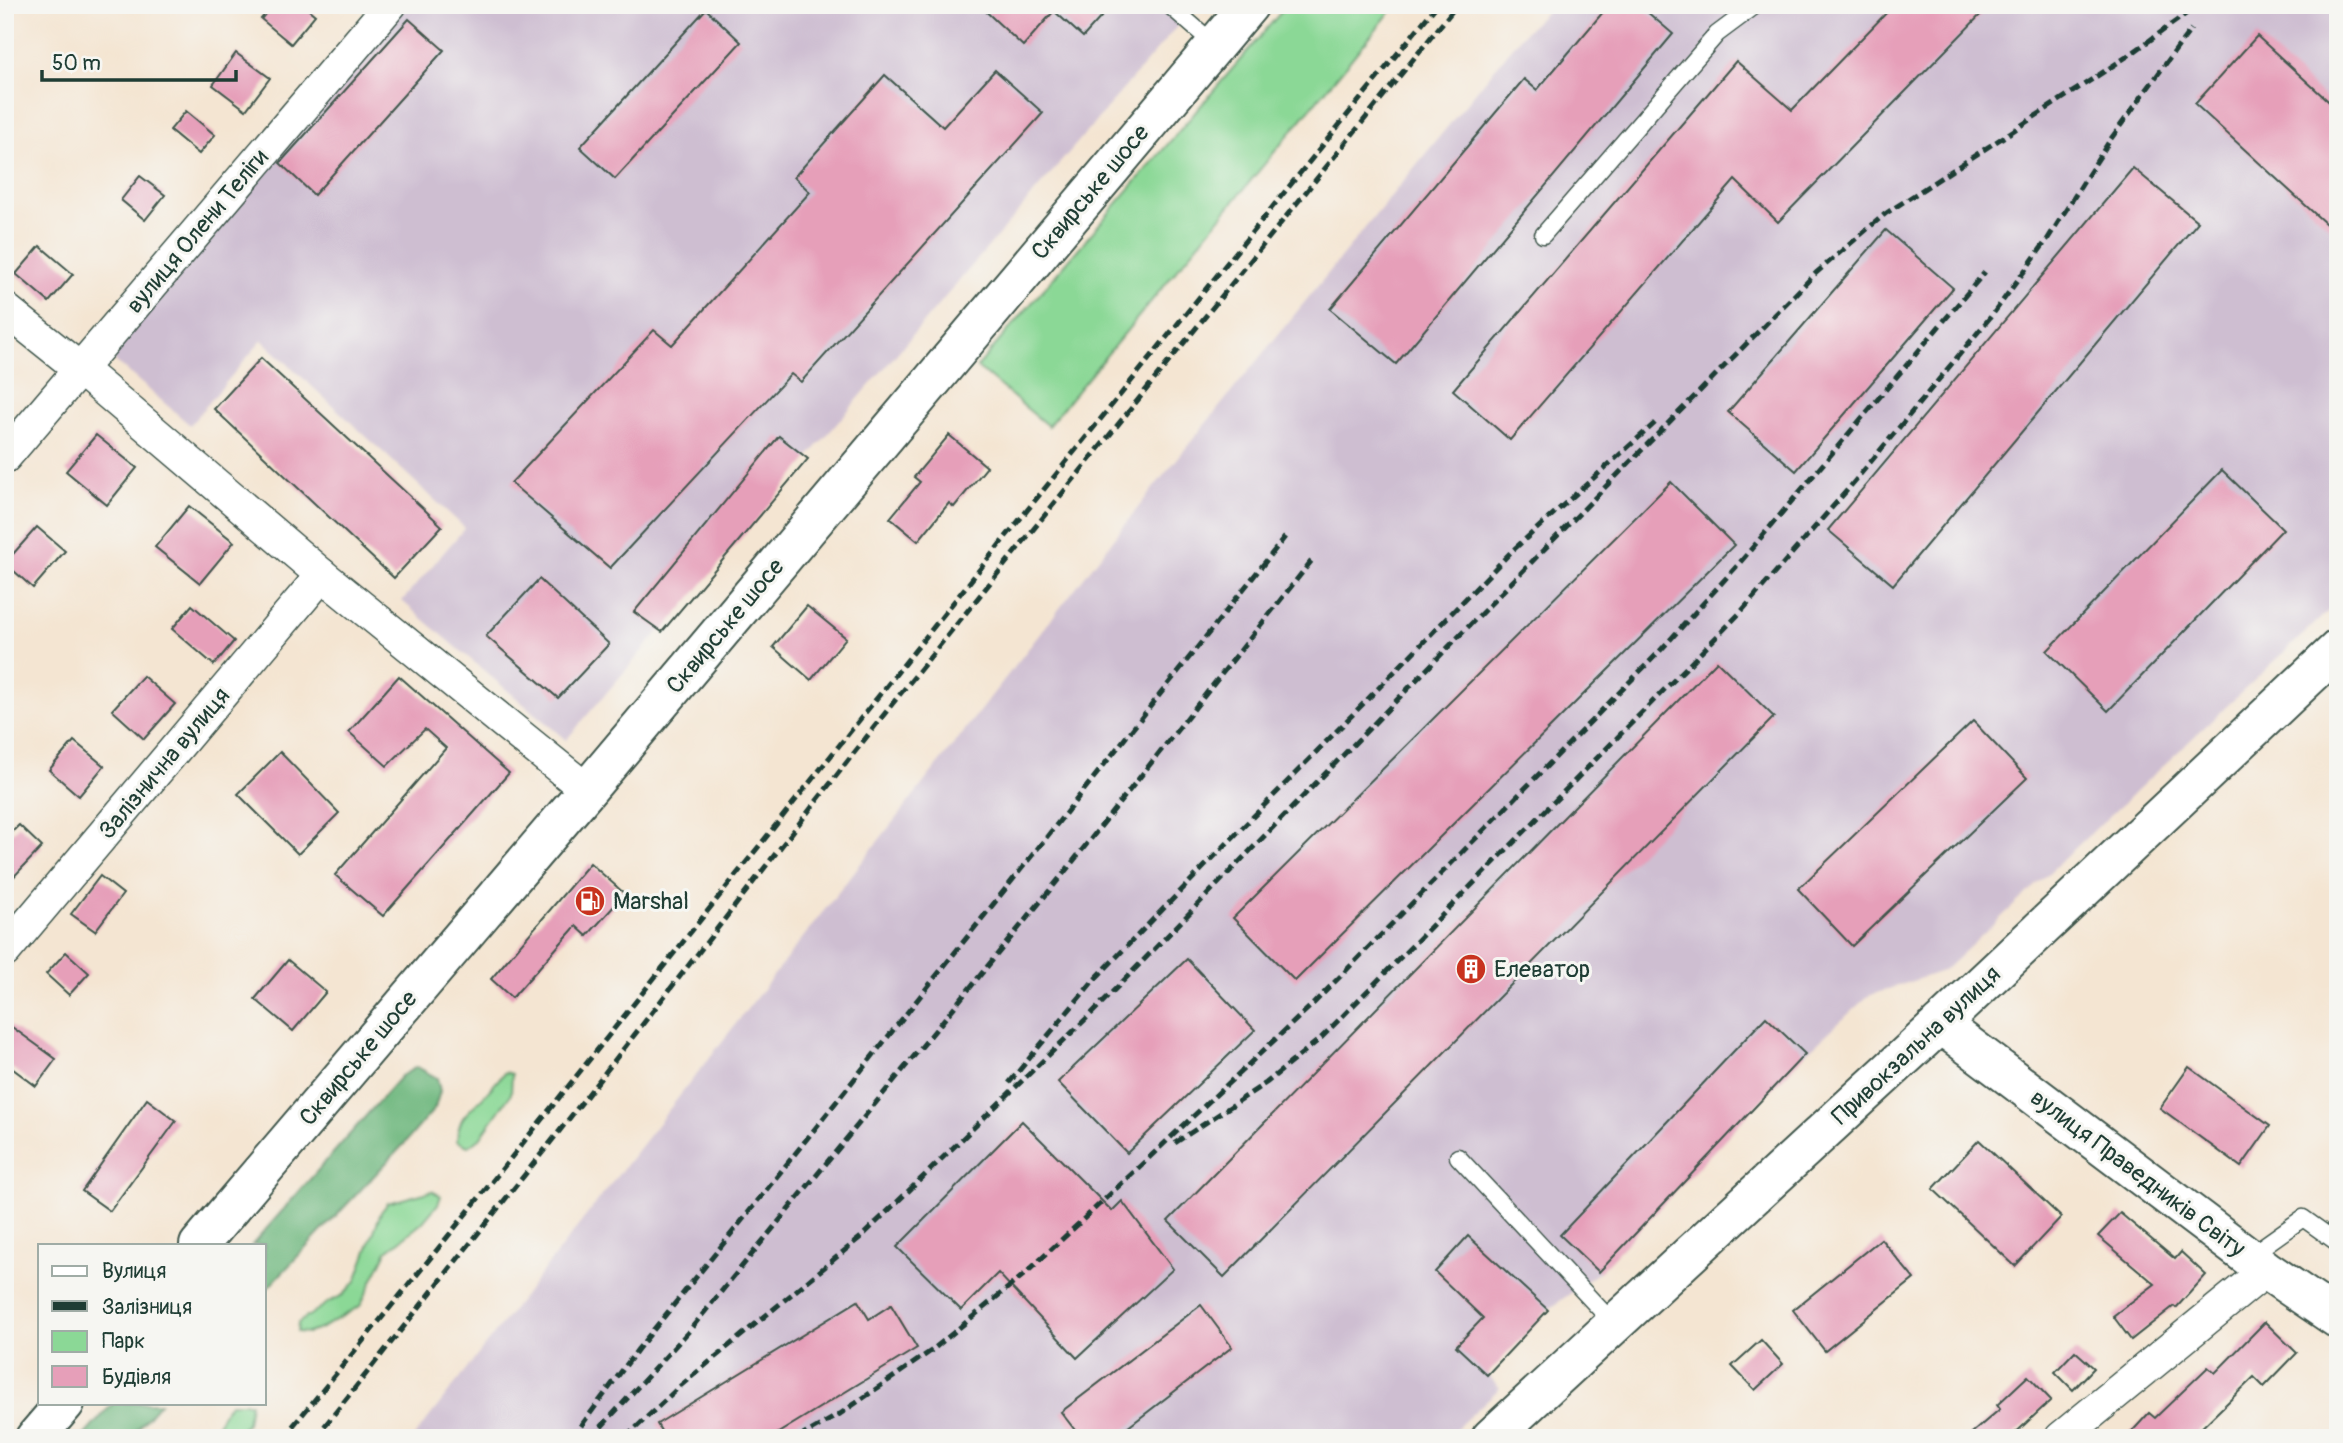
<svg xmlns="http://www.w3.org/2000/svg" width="2343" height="1443" font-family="Pangolin,sans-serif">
<rect width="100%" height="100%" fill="#f6f6f2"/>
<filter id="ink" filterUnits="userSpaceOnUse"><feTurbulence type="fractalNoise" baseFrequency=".0143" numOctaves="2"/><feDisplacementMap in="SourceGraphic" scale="14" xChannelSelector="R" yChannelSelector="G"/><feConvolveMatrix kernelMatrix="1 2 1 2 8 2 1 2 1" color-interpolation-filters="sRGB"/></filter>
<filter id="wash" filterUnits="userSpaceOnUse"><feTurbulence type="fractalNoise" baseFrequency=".00686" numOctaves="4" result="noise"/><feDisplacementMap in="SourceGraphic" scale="28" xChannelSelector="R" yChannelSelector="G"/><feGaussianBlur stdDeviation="1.57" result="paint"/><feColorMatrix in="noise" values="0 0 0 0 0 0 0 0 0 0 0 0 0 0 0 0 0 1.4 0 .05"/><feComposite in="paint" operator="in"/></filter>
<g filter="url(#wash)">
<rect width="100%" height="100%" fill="#f4e5d2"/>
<g fill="#cebed1">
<polygon points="406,5 1157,5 1179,24 566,740 402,601 465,528 262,340 190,425 107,354"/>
<polygon points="1553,5 2338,5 2338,602 1945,970 1868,996 1805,1054 1599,1272 1548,1310 1487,1374 1500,1388 1446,1438 413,1438 1155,486 1523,34"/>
</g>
<g fill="#8bd896" stroke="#558a65" stroke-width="2">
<polygon points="1287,5 1396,5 1048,426 977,367"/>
<path d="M 505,1072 L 512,1074 L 511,1094 L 480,1138 L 468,1146 L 457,1141 C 459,1115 466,1115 482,1098 C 490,1090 497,1081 505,1072 Z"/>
<polygon points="432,1191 441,1196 438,1204 422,1223 387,1251 360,1306 320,1329 308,1333 297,1332 298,1323 329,1302 343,1295 356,1281 381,1212 388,1203"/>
<polygon points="230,1403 250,1403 247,1423 234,1438 208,1438"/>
</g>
<g fill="#70b87f" stroke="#487a5a" stroke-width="2">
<polygon points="417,1067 437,1078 440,1091 435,1108 405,1143 264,1292 264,1245 252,1245 401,1076"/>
<polygon points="113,1403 160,1403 130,1438 82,1438"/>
</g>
<g id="blocks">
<g fill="#e69fb9">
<polygon points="273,5 303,5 315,15 291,44 261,19"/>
<polygon points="979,5 1112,5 1083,37 1054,11 1023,46"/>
<polygon points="1609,5 1639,5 1673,34 1396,364 1330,309 1524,79 1537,90"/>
<polygon points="1894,5 1990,5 1778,222 1735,180 1510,440 1453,390 1736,61 1792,110"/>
<polygon points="706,9 741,42 615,179 580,147"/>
<polygon points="409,19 444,50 314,195 280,163"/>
<polygon points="2257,36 2338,110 2338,235 2195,104"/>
<polygon points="236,53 270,78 246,110 213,85"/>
<polygon points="995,70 1043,113 801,382 791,374 610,568 511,483 654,330 672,345 810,192 794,177 885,75 943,127"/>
<polygon points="186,111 215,135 199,154 170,130"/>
<polygon points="2133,168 2198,222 1893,585 1828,530"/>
<polygon points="140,176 165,195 145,220 121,200"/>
<polygon points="1886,230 1953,288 1796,471 1728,412"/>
<polygon points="40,246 73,274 49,302 16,274"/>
<polygon points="261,358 442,526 394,578 214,409"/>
<polygon points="96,435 137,468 107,505 66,471"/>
<polygon points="949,435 987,467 954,507 949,503 918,541 890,518 920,482 914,477"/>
<polygon points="779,436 808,459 662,632 634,612"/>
<polygon points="2222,470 2283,529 2108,711 2047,651"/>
<polygon points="1671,482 1734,545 1295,981 1233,918"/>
<polygon points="189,506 234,542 200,583 155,547"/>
<polygon points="37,527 65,551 33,588 5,563"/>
<polygon points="539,579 609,644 558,698 486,636"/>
<polygon points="192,605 234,641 214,665 172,629"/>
<polygon points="807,606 846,638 811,680 773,647"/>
<polygon points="1717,661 1774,717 1224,1277 1168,1221"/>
<polygon points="143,676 175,704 144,739 112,710"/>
<polygon points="399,676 509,773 383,916 335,875 446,748 425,729 387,766 349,732"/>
<polygon points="1973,721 2027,778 1852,946 1798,889"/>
<polygon points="74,741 104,766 79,796 49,770"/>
<polygon points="280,752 339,813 298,854 238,794"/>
<polygon points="19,825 42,847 5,886 5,839"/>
<polygon points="590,863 625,894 587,936 576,926 512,998 491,979"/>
<polygon points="100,876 123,894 95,931 71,914"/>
<polygon points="66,952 89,973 69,995 46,974"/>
<polygon points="1187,959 1255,1030 1127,1153 1058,1082"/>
<polygon points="288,960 326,992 293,1031 255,999"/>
<polygon points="1766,1017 1805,1054 1599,1272 1560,1235"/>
<polygon points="5,1022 56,1059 36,1086 5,1063"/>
<polygon points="2189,1067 2270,1126 2241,1167 2160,1108"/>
<polygon points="147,1099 176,1121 110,1211 82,1191"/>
<polygon points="1022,1121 1112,1211 1122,1201 1173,1269 1077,1358 998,1273 961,1310 897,1247"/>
<polygon points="1979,1140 2061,1217 2015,1266 1933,1189"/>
<polygon points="2120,1213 2175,1259 2181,1252 2206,1275 2176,1308 2174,1306 2131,1340 2113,1316 2155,1284 2098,1236"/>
<polygon points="1468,1236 1548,1310 1487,1375 1456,1346 1483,1318 1435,1272"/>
<polygon points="1881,1239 1914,1279 1825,1351 1793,1310"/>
<polygon points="858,1301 869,1319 891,1305 917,1348 770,1438 665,1438 657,1424"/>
<polygon points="1201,1305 1232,1347 1114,1438 1081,1438 1061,1412"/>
<polygon points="2265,1322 2297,1353 2264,1387 2254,1377 2191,1438 2126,1438 2149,1413 2155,1418 2208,1367 2215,1373"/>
<polygon points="1761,1340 1783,1364 1755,1390 1732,1366"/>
<polygon points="2075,1351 2094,1368 2073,1390 2055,1372"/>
<polygon points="2028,1376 2051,1400 2010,1438 1966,1438 2000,1409 1997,1405"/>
</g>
</g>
</g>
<g filter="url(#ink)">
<use href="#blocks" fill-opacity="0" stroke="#3f564c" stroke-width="2"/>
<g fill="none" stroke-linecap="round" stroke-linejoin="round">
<g stroke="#3f564c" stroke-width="19">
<g id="service">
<polyline points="1169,5 1215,45"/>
<polyline points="1543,235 1717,34 1756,5"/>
<polyline points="1458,1157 1614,1324"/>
<polyline points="2248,1257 2303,1218 2338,1243"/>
</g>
</g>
<g stroke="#3f564c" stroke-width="35">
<g id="minor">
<polyline points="5,309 80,369 322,575 587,790"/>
<polyline points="5,457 390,5"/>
<polyline points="5,951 322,575"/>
<polyline points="2061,1438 2266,1270"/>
</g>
</g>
<g stroke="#3f564c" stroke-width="42">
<g id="tertiary">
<polyline points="1940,1024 2266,1270 2338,1319"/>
<polyline points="1491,1438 1940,1024 2338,649"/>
</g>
</g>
<g stroke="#3f564c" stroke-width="42">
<g id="primary">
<polyline points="199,1245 587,790 1249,5"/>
<polyline points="35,1438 65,1403"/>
</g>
</g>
<use href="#service" stroke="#fff" stroke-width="16"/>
<use href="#minor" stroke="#fff" stroke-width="32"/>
<use href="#tertiary" stroke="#fff" stroke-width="38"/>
<use href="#primary" stroke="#fff" stroke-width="38"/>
<g stroke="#1f3d34" stroke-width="5" stroke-dasharray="10 5" stroke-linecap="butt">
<polyline points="1009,1083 1093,981 1512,551 1655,423"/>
<polyline points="1175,1143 1266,1083 1321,1038 1739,614 1849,488 1993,314 2047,240 2110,140 2191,29"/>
<path d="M 283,1438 C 488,1191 685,938 885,688 C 1067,459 1252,232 1437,5"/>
<polyline points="315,1438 554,1138 893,703 1457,5"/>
<polyline points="572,1438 638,1349 740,1223 1285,537"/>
<polyline points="591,1438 689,1331 1063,874 1313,559"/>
<polyline points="625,1438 679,1387 861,1237 1092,1013 1505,589 1816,273 1885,214 2131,54 2198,5"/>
<polyline points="798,1438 840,1414 931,1351 1026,1273 1314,1003 1659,652 1737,566 1985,272"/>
</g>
</g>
</g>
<defs>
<g id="fuel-disc" transform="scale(1.575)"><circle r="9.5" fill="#c8321e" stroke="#f6f6f2"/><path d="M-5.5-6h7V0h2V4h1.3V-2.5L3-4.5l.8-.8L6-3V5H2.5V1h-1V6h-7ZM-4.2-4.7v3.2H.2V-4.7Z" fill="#fff"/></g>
<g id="building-disc" transform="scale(1.575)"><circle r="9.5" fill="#c8321e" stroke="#f6f6f2"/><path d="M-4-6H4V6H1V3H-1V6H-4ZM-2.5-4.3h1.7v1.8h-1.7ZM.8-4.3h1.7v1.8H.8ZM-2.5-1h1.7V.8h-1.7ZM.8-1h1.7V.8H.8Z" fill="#fff"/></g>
</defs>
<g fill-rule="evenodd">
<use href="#fuel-disc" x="590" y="901"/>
<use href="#building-disc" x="1471" y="969"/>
</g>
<g text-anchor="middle" stroke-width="6" stroke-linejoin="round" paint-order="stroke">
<g font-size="24" fill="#1f3d34" stroke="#f6f6f2">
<text transform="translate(1090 192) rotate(-50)" y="8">Сквирське шосе</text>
<text transform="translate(197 231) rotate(-50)" y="8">вулиця Олени Теліги</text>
<text transform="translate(725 626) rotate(-50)" y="8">Сквирське шосе</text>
<text transform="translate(164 763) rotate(-50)" y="8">Залізнична вулиця</text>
<text transform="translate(1916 1045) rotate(-43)" y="8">Привокзальна вулиця</text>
<text transform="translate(358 1058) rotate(-50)" y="8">Сквирське шосе</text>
<text transform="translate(2138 1173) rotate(37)" y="8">вулиця Праведників Світу</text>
</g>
<g font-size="24" fill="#1f3d34" stroke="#f6f6f2" text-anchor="start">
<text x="613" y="909">Marshal</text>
<text x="1494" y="977">Елеватор</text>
</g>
</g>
<rect width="2343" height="1443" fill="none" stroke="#f6f6f2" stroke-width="28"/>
<rect x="38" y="1244" width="228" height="161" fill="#f6f6f2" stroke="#a0aca6" stroke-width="2"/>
<rect x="52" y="1266" width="35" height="10" fill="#ffffff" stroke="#a0aca6" stroke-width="2"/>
<text x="102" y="1278" font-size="21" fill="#1f3d34">Вулиця</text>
<rect x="52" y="1301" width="35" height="10" fill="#1f3d34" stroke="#a0aca6" stroke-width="2"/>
<text x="102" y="1314" font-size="21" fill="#1f3d34">Залізниця</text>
<rect x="52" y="1331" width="35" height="21" fill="#8bd896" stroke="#a0aca6" stroke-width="2"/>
<text x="102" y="1348" font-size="21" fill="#1f3d34">Парк</text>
<rect x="52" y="1366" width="35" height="21" fill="#e69fb9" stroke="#a0aca6" stroke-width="2"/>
<text x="102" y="1384" font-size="21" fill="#1f3d34">Будівля</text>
<path d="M42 70v10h194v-10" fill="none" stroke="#1f3d34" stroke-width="3.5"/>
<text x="52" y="70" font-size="21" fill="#1f3d34" stroke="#f6f6f2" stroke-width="5" paint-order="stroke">50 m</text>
</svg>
